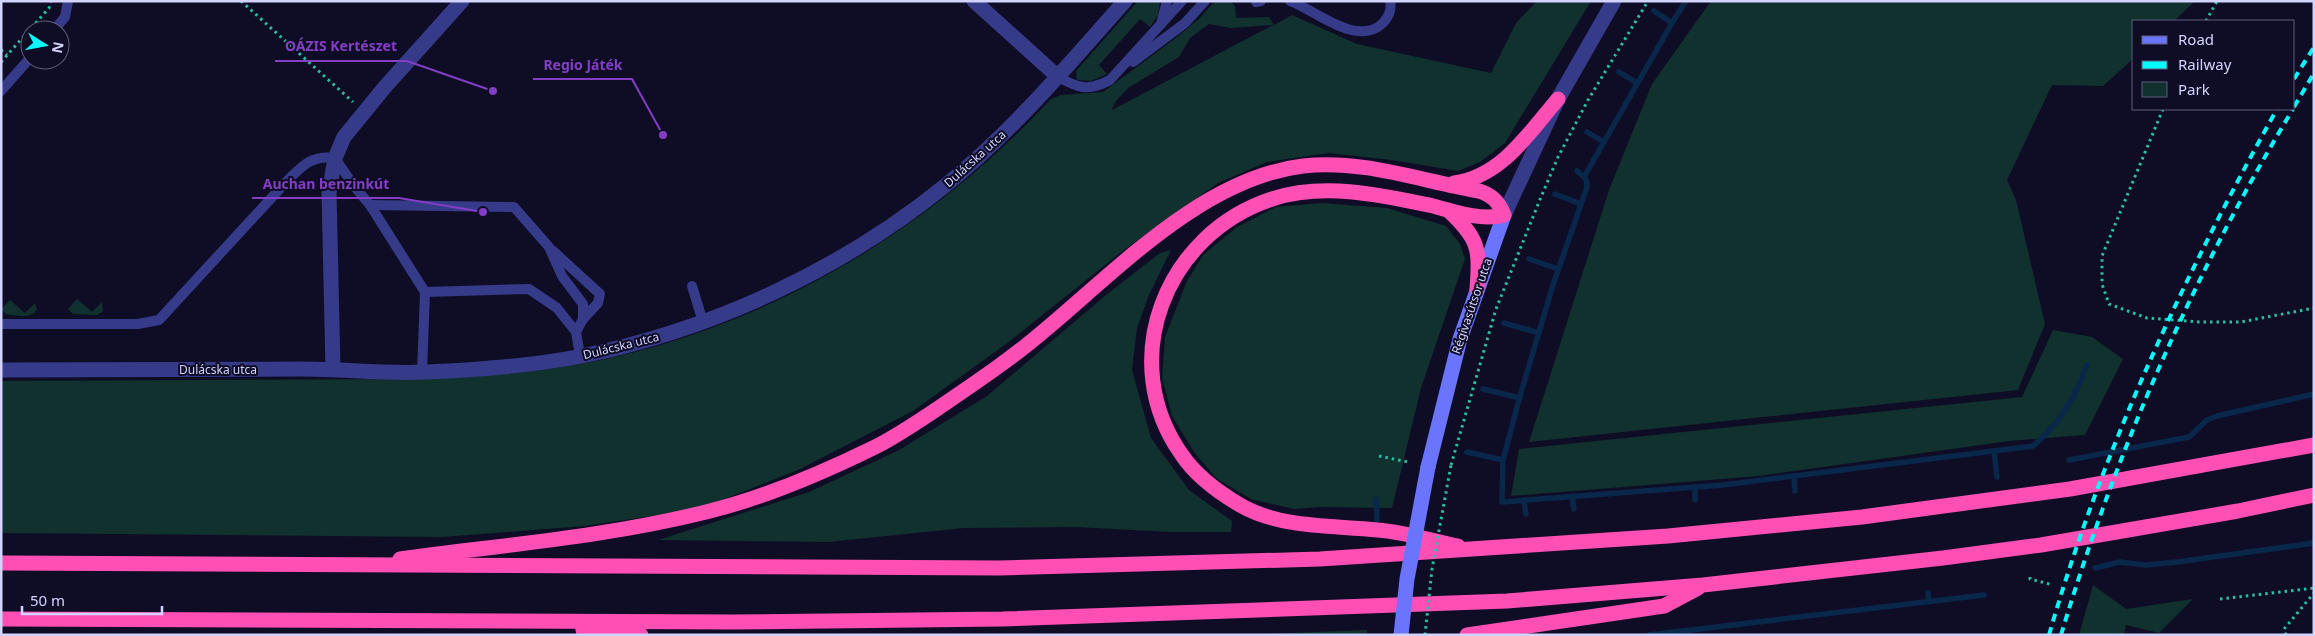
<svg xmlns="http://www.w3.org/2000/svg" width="2315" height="636" font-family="'Noto Sans',sans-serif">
<rect width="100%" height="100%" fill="#0f0d26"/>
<g fill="#10312d" fill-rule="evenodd">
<polygon points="1138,1 1160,1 1158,15 1150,27 1140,19 1099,65 1107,74 1091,81 1077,80 1076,71"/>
<path d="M 1215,1 L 1230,1 L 1235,6 L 1236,18 L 1269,17 L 1274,25 L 1292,15 L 1357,44 L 1491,73 L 1516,23 L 1537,1 L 1591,1 L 1505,143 L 1480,162 L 1458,171 L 1392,160 L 1329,153 L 1267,162 L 1218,183 L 1124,250 L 1006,344 L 913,411 L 798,470 L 699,509 L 584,526 L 443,537 L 1,533 L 1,381 L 424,379 C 469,377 512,375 556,368 C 746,340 921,239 1051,99 L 1061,95 L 1103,92 L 1173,40 L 1199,19 ZM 1209,24 L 1231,28 L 1273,25 L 1112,110 L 1115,102 L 1128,88 L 1179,57 L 1190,38 Z"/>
<polygon points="1711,1 2195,1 2174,21 2134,21 2134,58 2103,86 2052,85 2007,180 2016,200 2045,324 2018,390 1529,442 1609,190 1652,84"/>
<polygon points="1322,203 1387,208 1446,226 1460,244 1465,259 1421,388 1392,508 1319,507 1294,509 1251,499 1216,478 1194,452 1172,416 1162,378 1165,337 1187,281 1203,255 1237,227 1276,207"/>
<polygon points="1171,250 1149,295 1137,328 1132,370 1151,438 1189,490 1232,521 1231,532 1171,532 1076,527 964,528 828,542 658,540 809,492 899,450 987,396 1106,295 1160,253"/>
<polygon points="77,299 92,312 102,302 103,311 97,315 73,314 68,309"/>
<path d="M 10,300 L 25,313 L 35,303 L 37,309 C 33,319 16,316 6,314 L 1,309 Z"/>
<polygon points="2053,330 2092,337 2123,359 2085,435 2009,441 1759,476 1511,496 1519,449 2022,397"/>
<polygon points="2093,585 2126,609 2193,599 2159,633 2126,625 2124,635 2079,635"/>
<polygon points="1367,630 1367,635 1237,635"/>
</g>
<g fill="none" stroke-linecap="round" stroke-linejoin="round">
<g stroke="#08274b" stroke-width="5.5">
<polyline points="1654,11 1672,23"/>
<polyline points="1619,72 1637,83"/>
<polyline points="1587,132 1604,142"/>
<path d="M 1577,171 L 1586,179 L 1587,187 L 1553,285 L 1520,396 L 1503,460 L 1502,502 L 1723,485 L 2033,446 C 2060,423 2075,398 2087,365"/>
<polyline points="1584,177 1672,23 1686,1"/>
<polyline points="1555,194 1581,204"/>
<polyline points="1529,259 1558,269"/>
<polyline points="1504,323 1539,333"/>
<polyline points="1483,389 1520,398"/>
<polyline points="1994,451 1997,477"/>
<polyline points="1467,452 1503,460"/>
<polyline points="2069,460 2189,437 2207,420 2217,416 2314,394"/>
<polyline points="1794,476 1795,491"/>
<polyline points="1695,487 1695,500"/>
<polyline points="1572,496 1574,509"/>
<polyline points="1376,499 1377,520"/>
<polyline points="1524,500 1526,514"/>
<polyline points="2095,568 2120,562 2146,565 2177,562 2314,543"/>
<polyline points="1928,593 1929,602"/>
<polyline points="1649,635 1984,595"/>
</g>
<g stroke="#26c0a8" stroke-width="3" stroke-dasharray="2.5 4" stroke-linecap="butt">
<polyline points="241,1 353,102"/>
<polyline points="2206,21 2217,1"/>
<polyline points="1,50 7,55"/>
<polyline points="1,62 49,8 51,1"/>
<polyline points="2163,109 2102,256 2102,284 2109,304 2147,318 2199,322 2241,322 2314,308"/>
<polyline points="1379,456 1408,462"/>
<polyline points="1451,465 1496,309 1541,197 1558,157 1588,100 1648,1"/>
<polyline points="2030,577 2030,579 2053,585"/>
<polyline points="2220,599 2314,588"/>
<polyline points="2286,635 2284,629 2314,593"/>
</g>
<g stroke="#353a89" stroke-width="10">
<path d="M 1290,1 C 1316,10 1357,48 1383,23 C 1389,16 1392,10 1390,1"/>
<polyline points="1256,2 1261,1"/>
<polyline points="1161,24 1167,1"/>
<polyline points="54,30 65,17 68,1"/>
<polyline points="1133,62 1185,23 1205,1"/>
<path d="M 1057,76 C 1077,88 1088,92 1110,80 L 1182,1"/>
<polyline points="1,91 30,58"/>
<polyline points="370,205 514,207 549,247 562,276 583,304 583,319 576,332"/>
<polyline points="553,251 600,294 598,303 583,319"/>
<polyline points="692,286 703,322"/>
<path d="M 1,324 L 138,324 L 159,320 L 287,181 C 303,165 312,155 335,158 L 354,186 L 370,205 L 425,292 L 529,289 L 557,308 L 576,332 L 580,356"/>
<polyline points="422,372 425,292"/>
</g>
<g stroke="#353a89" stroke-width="15">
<polyline points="974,1 1057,76"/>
<polyline points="1504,215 1558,99 1614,1"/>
<polyline points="333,369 329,193 335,158 344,137 384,88 462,1"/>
<path d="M 1,370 C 101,370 201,370 301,369 C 343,369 385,374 426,372 C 478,370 531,366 582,356 C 714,329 841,270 946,185 C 1013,131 1068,65 1125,1"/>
</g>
<polyline stroke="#6a74ff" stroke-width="15" points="1428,467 1460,339 1504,215"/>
<g stroke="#ff4eb4" stroke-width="15">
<path d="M 1454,183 C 1501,177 1529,133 1558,99"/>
<path d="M 1448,210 C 1479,239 1480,248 1477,289"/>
<path d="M 400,559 C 502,545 606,537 706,512 C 764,498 820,474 873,448 C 894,438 914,424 934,411 C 972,385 1010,360 1045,330 C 1118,269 1204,178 1303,166 C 1362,159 1421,181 1479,191 C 1492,195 1499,202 1504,215 C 1482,221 1455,212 1433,206 C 1381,195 1324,182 1272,199 C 1165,234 1115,361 1182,455 C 1196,476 1218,492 1240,505 C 1282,529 1332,525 1378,530 C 1405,532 1432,541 1458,546"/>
<polyline points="1,563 1000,568 1320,559 1668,536 1862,517 2070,489 2314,445"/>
<polyline points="1,619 734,622 1003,619 1507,601 1703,585 1943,558 2041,545 2238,511 2314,495"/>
<polyline points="583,630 641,635"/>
<polyline points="1467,635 1664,606 1698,588"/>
</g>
<g stroke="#00fdfe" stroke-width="4" stroke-dasharray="8 6" stroke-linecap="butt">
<polyline points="2294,79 2314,47"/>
<polyline points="2294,107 2314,73"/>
<path d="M 2049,635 C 2102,450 2184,276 2277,109"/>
<path d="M 2061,635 C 2116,451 2194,273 2293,109"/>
</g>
<polyline stroke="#26c0a8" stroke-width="3" stroke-dasharray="2.5 4" stroke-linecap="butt" points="1425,635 1432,569 1451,465"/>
<polyline stroke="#6a74ff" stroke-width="15" points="1401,635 1407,579 1428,467"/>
</g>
<g text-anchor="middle" stroke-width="4" stroke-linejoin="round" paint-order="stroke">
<g font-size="12" fill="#d3d3ff" stroke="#0f0d26">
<text transform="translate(975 159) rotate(-42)" y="4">Dulácska utca</text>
<text transform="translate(1472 306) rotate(-71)" y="4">Régivasútsor utca</text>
<text transform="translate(621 346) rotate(-14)" y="4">Dulácska utca</text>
<text x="218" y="374">Dulácska utca</text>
</g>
</g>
<path fill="none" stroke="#843dc5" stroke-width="2" d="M493 91L407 61H275M663 135L632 79H533M483 212L399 198H252"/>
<g fill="#843dc5" stroke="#0f0d26" stroke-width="2">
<circle cx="493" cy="91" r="5"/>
<circle cx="663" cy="135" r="5"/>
<circle cx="483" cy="212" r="5"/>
</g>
<g font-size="14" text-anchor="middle" font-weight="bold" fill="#843dc5" stroke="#0f0d26" stroke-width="4" stroke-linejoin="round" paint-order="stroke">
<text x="341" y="51">OÁZIS Kertészet</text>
<text x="583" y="70">Regio Játék</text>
<text x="326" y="189">Auchan benzinkút</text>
</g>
<rect width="2315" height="636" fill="none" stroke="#d3d3ff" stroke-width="5"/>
<rect x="2132" y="20" width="162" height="90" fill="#0f0d26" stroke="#5d5c7d"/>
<rect x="2142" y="36" width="25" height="8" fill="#6a74ff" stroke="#5d5c7d"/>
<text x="2178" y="45" font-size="15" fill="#d3d3ff">Road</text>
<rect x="2142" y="61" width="25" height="8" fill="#00fdfe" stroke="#5d5c7d"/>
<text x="2178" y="70" font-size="15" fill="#d3d3ff">Railway</text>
<rect x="2142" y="82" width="25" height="15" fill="#10312d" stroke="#5d5c7d"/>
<text x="2178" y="95" font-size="15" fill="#d3d3ff">Park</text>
<g transform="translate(45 45) rotate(101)"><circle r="24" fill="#0f0d26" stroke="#5d5c7d"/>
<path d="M0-4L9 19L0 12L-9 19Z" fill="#00fdfe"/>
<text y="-8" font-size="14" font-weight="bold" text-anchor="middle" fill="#d3d3ff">N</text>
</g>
<path d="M22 606v8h140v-8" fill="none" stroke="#d3d3ff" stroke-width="2.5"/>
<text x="30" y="606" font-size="15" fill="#d3d3ff" stroke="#0f0d26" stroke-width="4" paint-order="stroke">50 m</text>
</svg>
